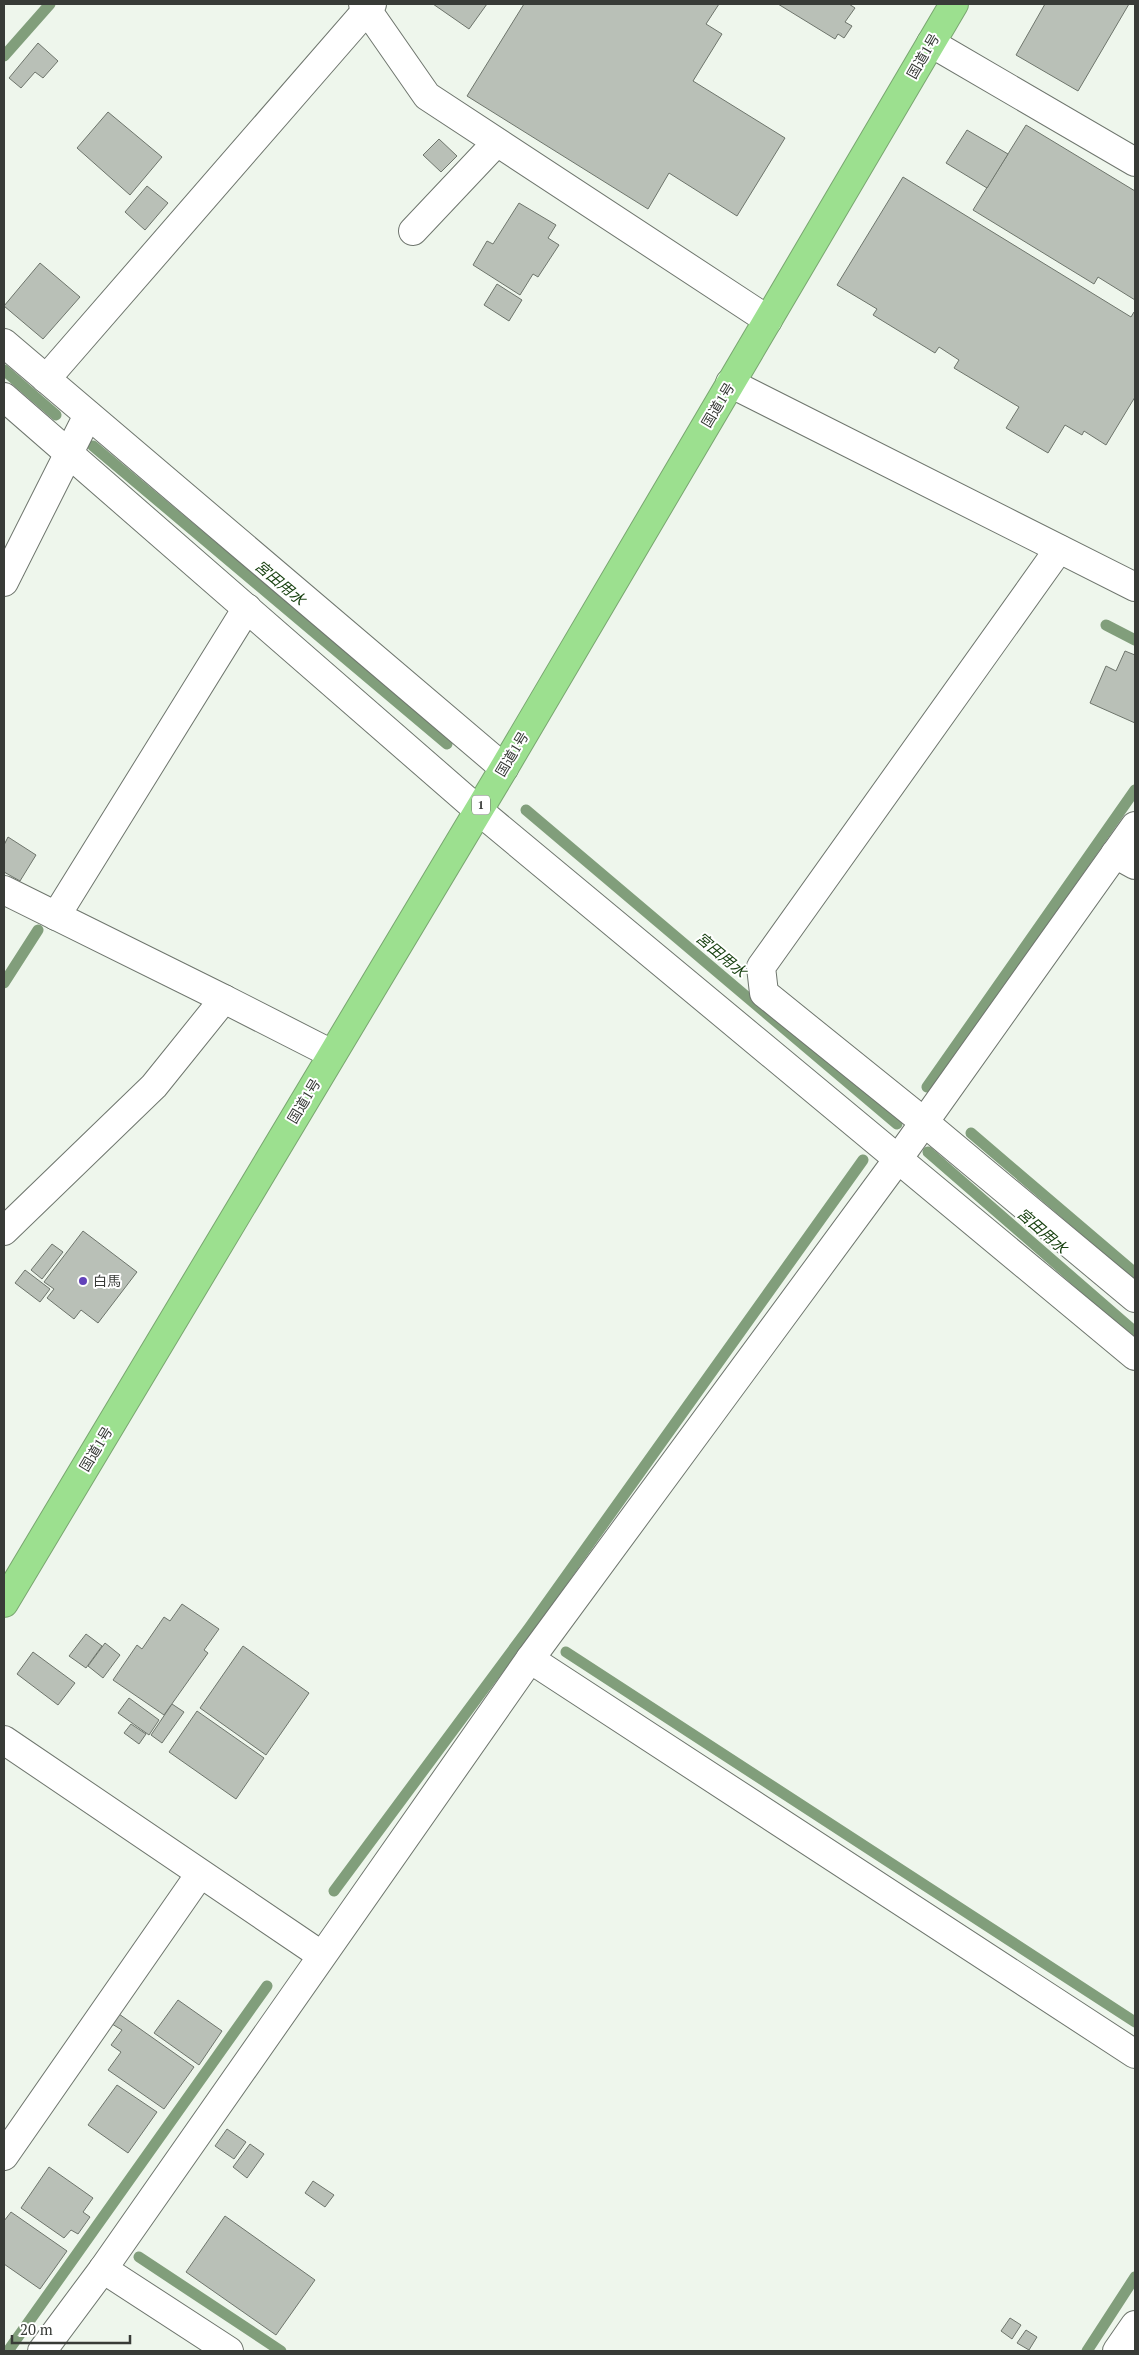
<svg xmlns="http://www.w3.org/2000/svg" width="1139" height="2355" font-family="'PT Serif','Noto Sans JP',serif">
<rect width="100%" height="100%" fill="#eef6ec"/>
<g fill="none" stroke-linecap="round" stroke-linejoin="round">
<g stroke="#819e7b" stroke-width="11">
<polyline points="4,56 50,4"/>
<polyline points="4,370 56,415"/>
<polyline points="93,446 447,744"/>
<polyline points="1106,625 1135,640"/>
<polyline points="526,810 897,1124"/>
<polyline points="4,983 38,930"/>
<polyline points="927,1087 1135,790"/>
<polyline points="971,1133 1135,1273"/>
<polyline points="928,1152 1135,1332"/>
<polyline points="566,1652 1135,2022"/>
<polyline points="334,1891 529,1628 863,1160"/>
<polyline points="139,2257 281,2351"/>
<polyline points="8,2351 267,1986"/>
<polyline points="1087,2351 1135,2277"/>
</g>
</g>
<g fill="#b9c0b7" stroke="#6e756c">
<polygon points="433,4 487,4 469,29"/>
<polygon points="524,4 719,4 706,24 722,34 693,81 785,138 737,216 669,173 648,209 467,96"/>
<polygon points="778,4 849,4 855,8 845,22 852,26 844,38 838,34 835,39"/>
<polygon points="1045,4 1129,4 1078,91 1016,55"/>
<polygon points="38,43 58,61 43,78 35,72 21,88 9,78"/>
<polygon points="108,112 162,157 130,195 77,148"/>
<polygon points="1026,125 1135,191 1135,300 1098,277 1094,284 973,210"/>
<polygon points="967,130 1008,154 987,188 946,163"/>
<polygon points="439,139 457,156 441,172 423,155"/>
<polygon points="903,177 1131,317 1134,312 1135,313 1135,397 1106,445 1084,431 1082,435 1065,425 1048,453 1006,428 1019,407 954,368 959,360 939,347 935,353 873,315 877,309 837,285"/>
<polygon points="147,186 168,203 145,230 125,212"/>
<polygon points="519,203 556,225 548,238 559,245 538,277 533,274 520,295 473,265 487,241 493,244"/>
<polygon points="40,263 80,297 43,339 4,306"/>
<polygon points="497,284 522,300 509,321 484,305"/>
<polygon points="1125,651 1135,655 1135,723 1090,703 1106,666 1116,671"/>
<polygon points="8,837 36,855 20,881 4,872 4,845"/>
<polygon points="83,1231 137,1272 98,1323 81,1310 74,1319 47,1298 54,1289 44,1282"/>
<polygon points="52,1244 63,1252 42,1279 31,1270"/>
<polygon points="25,1270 50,1289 40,1302 15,1283"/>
<polygon points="182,1604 219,1629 204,1650 208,1653 164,1715 113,1680 137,1645 142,1649 164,1617 170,1621"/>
<polygon points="86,1634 102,1646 86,1668 69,1656"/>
<polygon points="105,1643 120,1655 103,1678 88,1666"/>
<polygon points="243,1646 309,1693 266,1755 200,1708"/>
<polygon points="33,1652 75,1683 58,1705 17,1674"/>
<polygon points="129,1698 159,1720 149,1735 118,1713"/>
<polygon points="172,1704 184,1712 162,1743 151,1735"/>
<polygon points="197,1711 264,1758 236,1799 169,1752"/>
<polygon points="131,1724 146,1734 139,1744 124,1733"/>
<polygon points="178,2000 222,2031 199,2065 154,2033"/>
<polygon points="119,2014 194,2067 164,2109 108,2070 121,2052 111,2045 122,2030 112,2024"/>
<polygon points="117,2085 157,2112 128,2153 88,2125"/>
<polygon points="227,2129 246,2142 234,2159 215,2146"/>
<polygon points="250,2144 264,2154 247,2178 233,2167"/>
<polygon points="49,2167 93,2198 83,2212 90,2217 78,2234 71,2230 64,2238 21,2208"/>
<polygon points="313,2181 334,2195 325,2207 305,2193"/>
<polygon points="11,2212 67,2251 40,2289 4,2264 4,2221"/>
<polygon points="225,2216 315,2280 276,2335 186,2272"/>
<polygon points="1010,2318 1021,2325 1012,2339 1001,2331"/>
<polygon points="1026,2330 1037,2337 1029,2350 1017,2343"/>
</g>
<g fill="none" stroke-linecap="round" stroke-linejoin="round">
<g stroke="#6f766e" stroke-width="30">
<g id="minor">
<polyline points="363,4 427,96 768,320"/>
<polyline points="931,43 1135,162"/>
<polyline points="413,231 496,143"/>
<polyline points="4,343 504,768"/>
<polyline points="46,379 372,4"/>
<polyline points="730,383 1135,587"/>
<polyline points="4,397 478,810 1135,1356"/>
<polyline points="1059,549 761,967 764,993 924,1122 1135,1298"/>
<polyline points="4,582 88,415"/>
<polyline points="1115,854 1135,865"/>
<polyline points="4,890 224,999"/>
<polyline points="56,916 247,608"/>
<polyline points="4,1231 154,1086 224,999 332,1054"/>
<polyline points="530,1659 1135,2054"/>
<polyline points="4,1740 321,1955"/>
<polyline points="4,2156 200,1874"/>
<polyline points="103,2269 229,2351"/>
<polyline points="42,2351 103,2269 530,1659 898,1159 1135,826"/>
<polyline points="1117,2351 1135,2325"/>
</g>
</g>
<g stroke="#79a670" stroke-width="30">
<polyline id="highway" points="4,1603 504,768 954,4"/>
</g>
<use href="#minor" stroke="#fff" stroke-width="28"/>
<use href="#highway" stroke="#9ce08f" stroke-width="28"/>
</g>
<circle fill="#6242ba" stroke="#fff" stroke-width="2" cx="83" cy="1281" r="5"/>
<g text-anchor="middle" stroke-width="4" stroke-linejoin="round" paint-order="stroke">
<rect fill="#fff" stroke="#747673" stroke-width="1" x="472" y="795.5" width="18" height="19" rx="4"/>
<g font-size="12" font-weight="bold" fill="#383b37">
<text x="481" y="809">1</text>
</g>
<g font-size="14" fill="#383b37" stroke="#fff">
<text transform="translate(923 56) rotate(-60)" y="5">国道1号</text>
<text transform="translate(718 405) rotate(-59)" y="5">国道1号</text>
<text transform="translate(512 754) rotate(-59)" y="5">国道1号</text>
<text transform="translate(304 1101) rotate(-59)" y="5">国道1号</text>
<text transform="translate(96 1449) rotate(-59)" y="5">国道1号</text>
</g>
<g font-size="14" fill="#383b37" stroke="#fff" text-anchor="start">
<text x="93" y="1286">白馬</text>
</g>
<g font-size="15" font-style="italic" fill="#184110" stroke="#fff">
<text transform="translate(280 583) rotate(40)" y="5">宮田用水</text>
<text transform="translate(721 955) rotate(40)" y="5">宮田用水</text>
<text transform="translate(1042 1231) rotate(41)" y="5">宮田用水</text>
</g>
</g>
<rect width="1139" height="2355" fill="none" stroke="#383b37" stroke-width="10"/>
<path d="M12 2335v8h118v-8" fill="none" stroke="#383b37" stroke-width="2.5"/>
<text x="20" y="2335" font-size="15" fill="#383b37" stroke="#ffffff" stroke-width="4" paint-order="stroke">20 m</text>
</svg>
